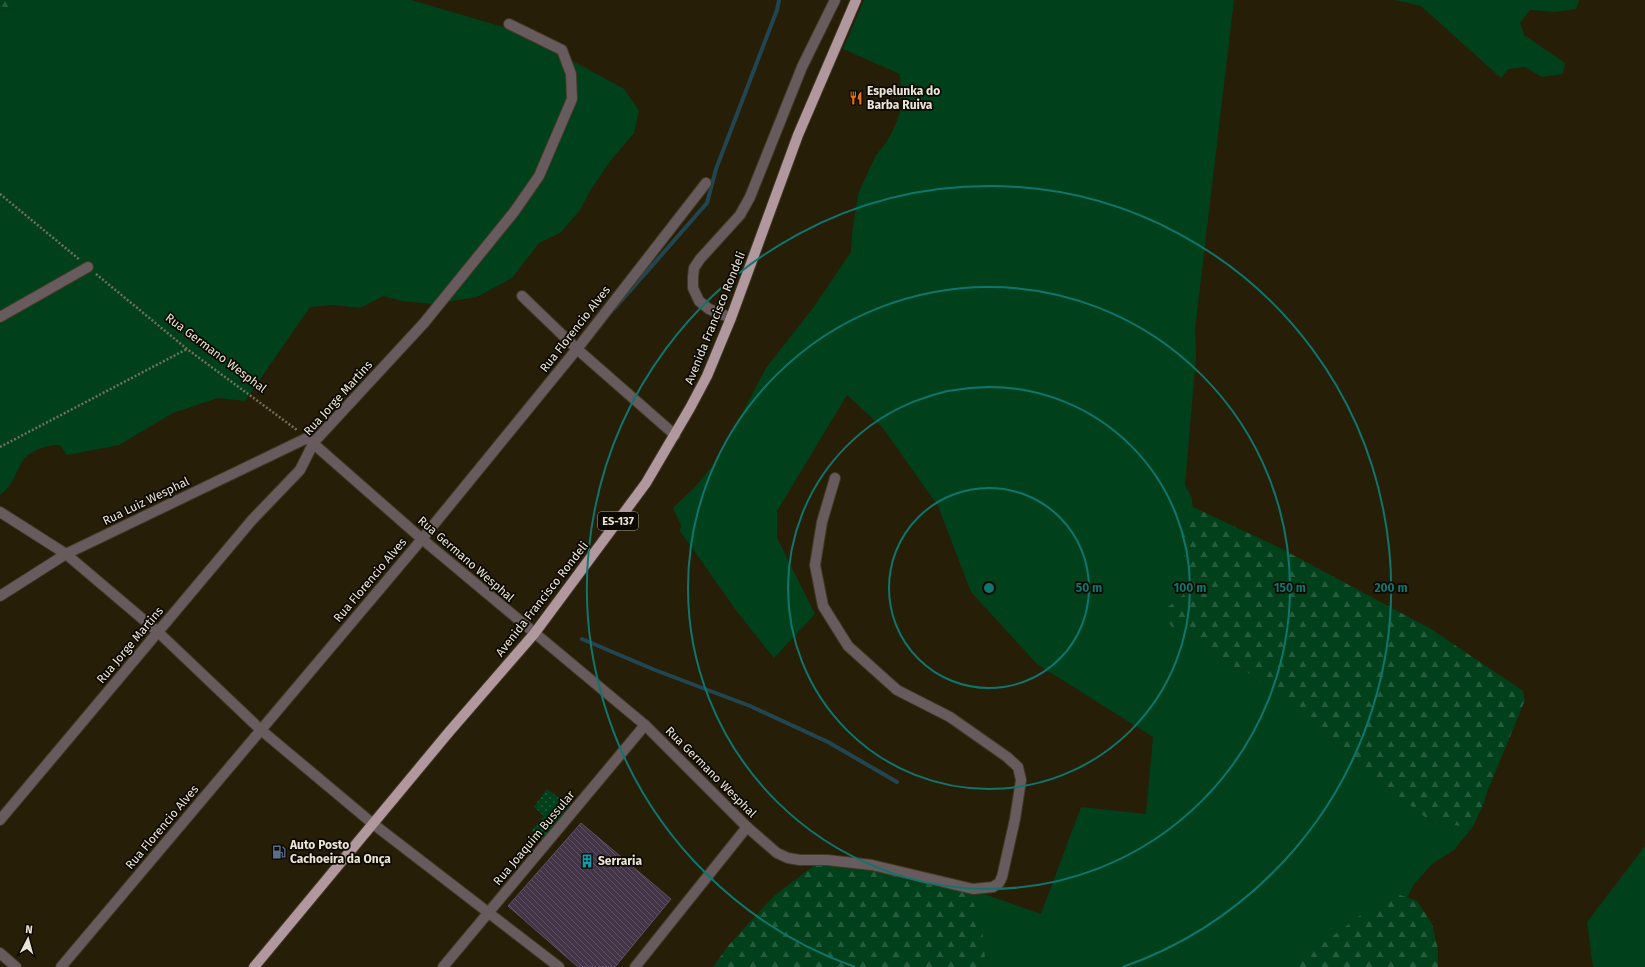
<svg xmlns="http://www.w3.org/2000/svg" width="1645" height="967" font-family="'Fira Sans',sans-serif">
<defs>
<pattern id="forest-firs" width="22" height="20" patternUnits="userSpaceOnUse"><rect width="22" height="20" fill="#00411c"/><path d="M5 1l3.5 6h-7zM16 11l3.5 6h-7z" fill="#255c3c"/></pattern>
<pattern id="park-dots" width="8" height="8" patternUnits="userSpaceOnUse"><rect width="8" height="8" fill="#00411c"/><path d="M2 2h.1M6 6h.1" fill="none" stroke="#255c3c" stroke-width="1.8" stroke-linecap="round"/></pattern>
<pattern id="building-back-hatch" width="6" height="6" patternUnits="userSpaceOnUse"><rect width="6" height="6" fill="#433448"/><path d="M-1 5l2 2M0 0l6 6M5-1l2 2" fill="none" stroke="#5e5162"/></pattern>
</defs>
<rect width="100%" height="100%" fill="#271e08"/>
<g fill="#00411c">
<path d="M 20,0 L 411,0 L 520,32 L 624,89 L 639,111 L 634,133 L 611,160 L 590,191 L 580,210 L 560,233 L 539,243 L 512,278 L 477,297 L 433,304 L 402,301 L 383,296 L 360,308 L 334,305 L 310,307 L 245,401 L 218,398 L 173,413 L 119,445 L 67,455 L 60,445 C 48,444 28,451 22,462 C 13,477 15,483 0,495 L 0,11 L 16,9 Z"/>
<path d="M 864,0 L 1234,0 L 1195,329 L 1196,356 L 1185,485 L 1192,498 L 1192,504 L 1193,507 C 1177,519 1184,554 1186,570 C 1187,578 1185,587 1183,595 L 1172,603 L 1174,629 L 1185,633 L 1196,641 L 1206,643 L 1216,654 L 1240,670 L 1246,671 L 1377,779 L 1430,821 L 1472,828 L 1454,850 L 1432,864 L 1414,884 L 1407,898 L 1392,893 L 1291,967 L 986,967 L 984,957 L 956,884 L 1041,914 L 1081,807 L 1146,814 L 1153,737 L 1037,664 L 971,592 L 938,506 L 883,428 L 847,395 L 777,511 L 777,538 L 815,614 L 774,658 L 738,613 L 680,531 L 681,525 L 673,508 L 695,487 L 718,459 L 766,368 L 813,308 L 851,252 L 852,234 L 858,194 L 876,155 L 886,143 L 895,126 L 902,107 L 900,74 L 843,49 Z"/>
<polygon points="1395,0 1579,0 1576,9 1554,12 1530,10 1520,23 1524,35 1565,63 1563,74 1542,77 1525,67 1508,69 1501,78 1421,6"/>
<polygon points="1645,846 1645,967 1593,967 1587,922"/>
</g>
<g fill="url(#forest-firs)">
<polygon points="0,0 20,0 16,9 0,11"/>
<path d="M 1193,507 L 1280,548 L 1431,629 L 1523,691 L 1525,700 L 1487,792 L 1484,803 L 1472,828 L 1430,821 L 1377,779 L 1246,671 L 1240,670 L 1216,654 L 1206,643 L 1196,641 L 1185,633 L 1174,629 L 1166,620 L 1164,610 L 1183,595 C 1185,587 1187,578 1186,570 C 1184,554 1177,519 1193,507 Z"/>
<polygon points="824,858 956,884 974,904 982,929 986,967 713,967 728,946 774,896"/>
<polygon points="1392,892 1417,901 1432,924 1438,950 1438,967 1291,967"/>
</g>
<polygon fill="url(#park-dots)" points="547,789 570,806 545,841 531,831 544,816 534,807"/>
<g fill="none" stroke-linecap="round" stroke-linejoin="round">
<g stroke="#214652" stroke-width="4">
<polyline points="614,309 707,203 716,169 777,10 779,0"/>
<polyline points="582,639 655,670 750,706 828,742 897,782"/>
</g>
</g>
<polygon fill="url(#building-back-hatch)" stroke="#5f4f64" points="581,823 671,899 615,967 578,967 508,906"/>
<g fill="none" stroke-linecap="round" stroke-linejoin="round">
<g stroke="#423a25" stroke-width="12">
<g id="minor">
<polyline points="522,296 577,349 675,435"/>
<polyline points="0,317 88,267"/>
<polyline points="731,318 709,309 699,301 693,288 693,277 694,268 700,259 740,215 750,197 802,67 835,0"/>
<polyline points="0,512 66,554 158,632 261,730 372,823 559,967"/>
<polyline points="0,596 66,554 307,438 422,539 645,725 747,827 777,853 788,858 800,860 827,860 872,865 973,889 993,887 999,883 1002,877 1015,819 1021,780 1018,767 1007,757 950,717 897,690 848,646 823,606 815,565 822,522 835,478"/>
<polyline points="0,820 252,520 300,470 314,442 424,323 514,212 539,176 572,99 571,74 562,50 509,24"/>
<polyline points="0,953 16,967"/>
<polyline points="61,967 422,539 577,349 706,183"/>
<polyline points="443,967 645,725"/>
<polyline points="635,967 747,827"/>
</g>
</g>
<g stroke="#423a25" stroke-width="12">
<polyline id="major" points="254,967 449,732 534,634 646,483 690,408 707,376 731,318 798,135 856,0"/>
</g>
<g stroke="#756e5b" stroke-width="2.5" stroke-dasharray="2 2" stroke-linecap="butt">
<polyline points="0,194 80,260"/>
<polyline points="96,274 187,349 297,430"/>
<polyline points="0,447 187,349"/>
</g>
<use href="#minor" stroke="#685b5e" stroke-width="10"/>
<use href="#major" stroke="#b1979e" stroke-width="10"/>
</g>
<g fill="none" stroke="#0f766e" stroke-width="2">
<circle cx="989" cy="588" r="100"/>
<circle cx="989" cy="588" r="201"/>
<circle cx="989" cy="588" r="301"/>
<path d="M855 967A402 402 0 1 1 1123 967"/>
</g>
<defs>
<g id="restaurant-bare" transform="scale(1.08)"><path d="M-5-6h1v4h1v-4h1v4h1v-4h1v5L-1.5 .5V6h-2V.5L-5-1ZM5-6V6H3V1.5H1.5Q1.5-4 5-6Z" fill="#e8710a" stroke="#0c0902" stroke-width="2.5" paint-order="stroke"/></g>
<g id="fuel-bare" transform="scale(1.08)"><path d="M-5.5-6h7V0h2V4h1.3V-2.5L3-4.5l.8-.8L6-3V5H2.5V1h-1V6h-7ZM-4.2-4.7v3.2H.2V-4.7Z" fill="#5c6f8a" stroke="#0c0902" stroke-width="2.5" paint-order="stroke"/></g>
<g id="building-bare" transform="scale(1.08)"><path d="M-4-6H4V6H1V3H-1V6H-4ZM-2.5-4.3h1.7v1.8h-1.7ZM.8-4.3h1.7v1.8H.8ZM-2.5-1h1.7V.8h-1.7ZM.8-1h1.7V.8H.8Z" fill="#0f9aa8" stroke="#0c0902" stroke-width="2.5" paint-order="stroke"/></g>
</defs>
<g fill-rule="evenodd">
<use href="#restaurant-bare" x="856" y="98"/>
<use href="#fuel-bare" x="279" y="852"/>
<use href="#building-bare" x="587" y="861"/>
</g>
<g text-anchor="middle" stroke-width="3.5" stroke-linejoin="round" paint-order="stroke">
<rect fill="#0c0902" stroke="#a8a397" stroke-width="1" x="598" y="512" width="40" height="18" rx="3"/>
<g font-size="11" font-weight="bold" fill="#ebe5d7">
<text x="618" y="525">ES-137</text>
</g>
<g font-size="12" font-weight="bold" fill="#ebe5d7" stroke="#0c0902" text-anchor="start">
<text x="867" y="95">Espelunka do<tspan x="867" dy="14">Barba Ruiva</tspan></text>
<text x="290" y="849">Auto Posto<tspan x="290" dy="14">Cachoeira da Onça</tspan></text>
<text x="598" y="865">Serraria</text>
</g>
<g font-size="12" fill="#ebe5d7" stroke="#0c0902">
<text transform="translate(715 318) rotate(-68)" y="4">Avenida Francisco Rondeli</text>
<text transform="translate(575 329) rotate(-52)" y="4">Rua Florencio Alves</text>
<text transform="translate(216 353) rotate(37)" y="4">Rua Germano Wesphal</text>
<text transform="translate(338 398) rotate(-48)" y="4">Rua Jorge Martins</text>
<text transform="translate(146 501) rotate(-26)" y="4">Rua Luiz Wesphal</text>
<text transform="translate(466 559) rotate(41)" y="4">Rua Germano Wesphal</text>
<text transform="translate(370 580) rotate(-50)" y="4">Rua Florencio Alves</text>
<text transform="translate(542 599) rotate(-52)" y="4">Avenida Francisco Rondeli</text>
<text transform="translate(130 645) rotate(-50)" y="4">Rua Jorge Martins</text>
<text transform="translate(711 772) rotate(45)" y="4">Rua Germano Wesphal</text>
<text transform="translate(162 827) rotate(-50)" y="4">Rua Florencio Alves</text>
<text transform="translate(534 838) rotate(-50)" y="4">Rua Joaquim Bussular</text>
</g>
</g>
<circle cx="989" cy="588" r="6" fill="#0f766e" stroke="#0c0902" stroke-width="2"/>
<g font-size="12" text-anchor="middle" font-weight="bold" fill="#0f766e" stroke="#0c0902" stroke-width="3.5" stroke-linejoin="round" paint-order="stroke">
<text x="1089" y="592">50 m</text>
<text x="1190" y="592">100 m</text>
<text x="1290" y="592">150 m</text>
<text x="1391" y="592">200 m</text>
</g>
<g transform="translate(28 939) rotate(6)" stroke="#0c0902" stroke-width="3" paint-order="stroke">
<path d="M0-3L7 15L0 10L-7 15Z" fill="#ebe5d7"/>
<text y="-6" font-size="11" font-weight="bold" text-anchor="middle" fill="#ebe5d7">N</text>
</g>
</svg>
